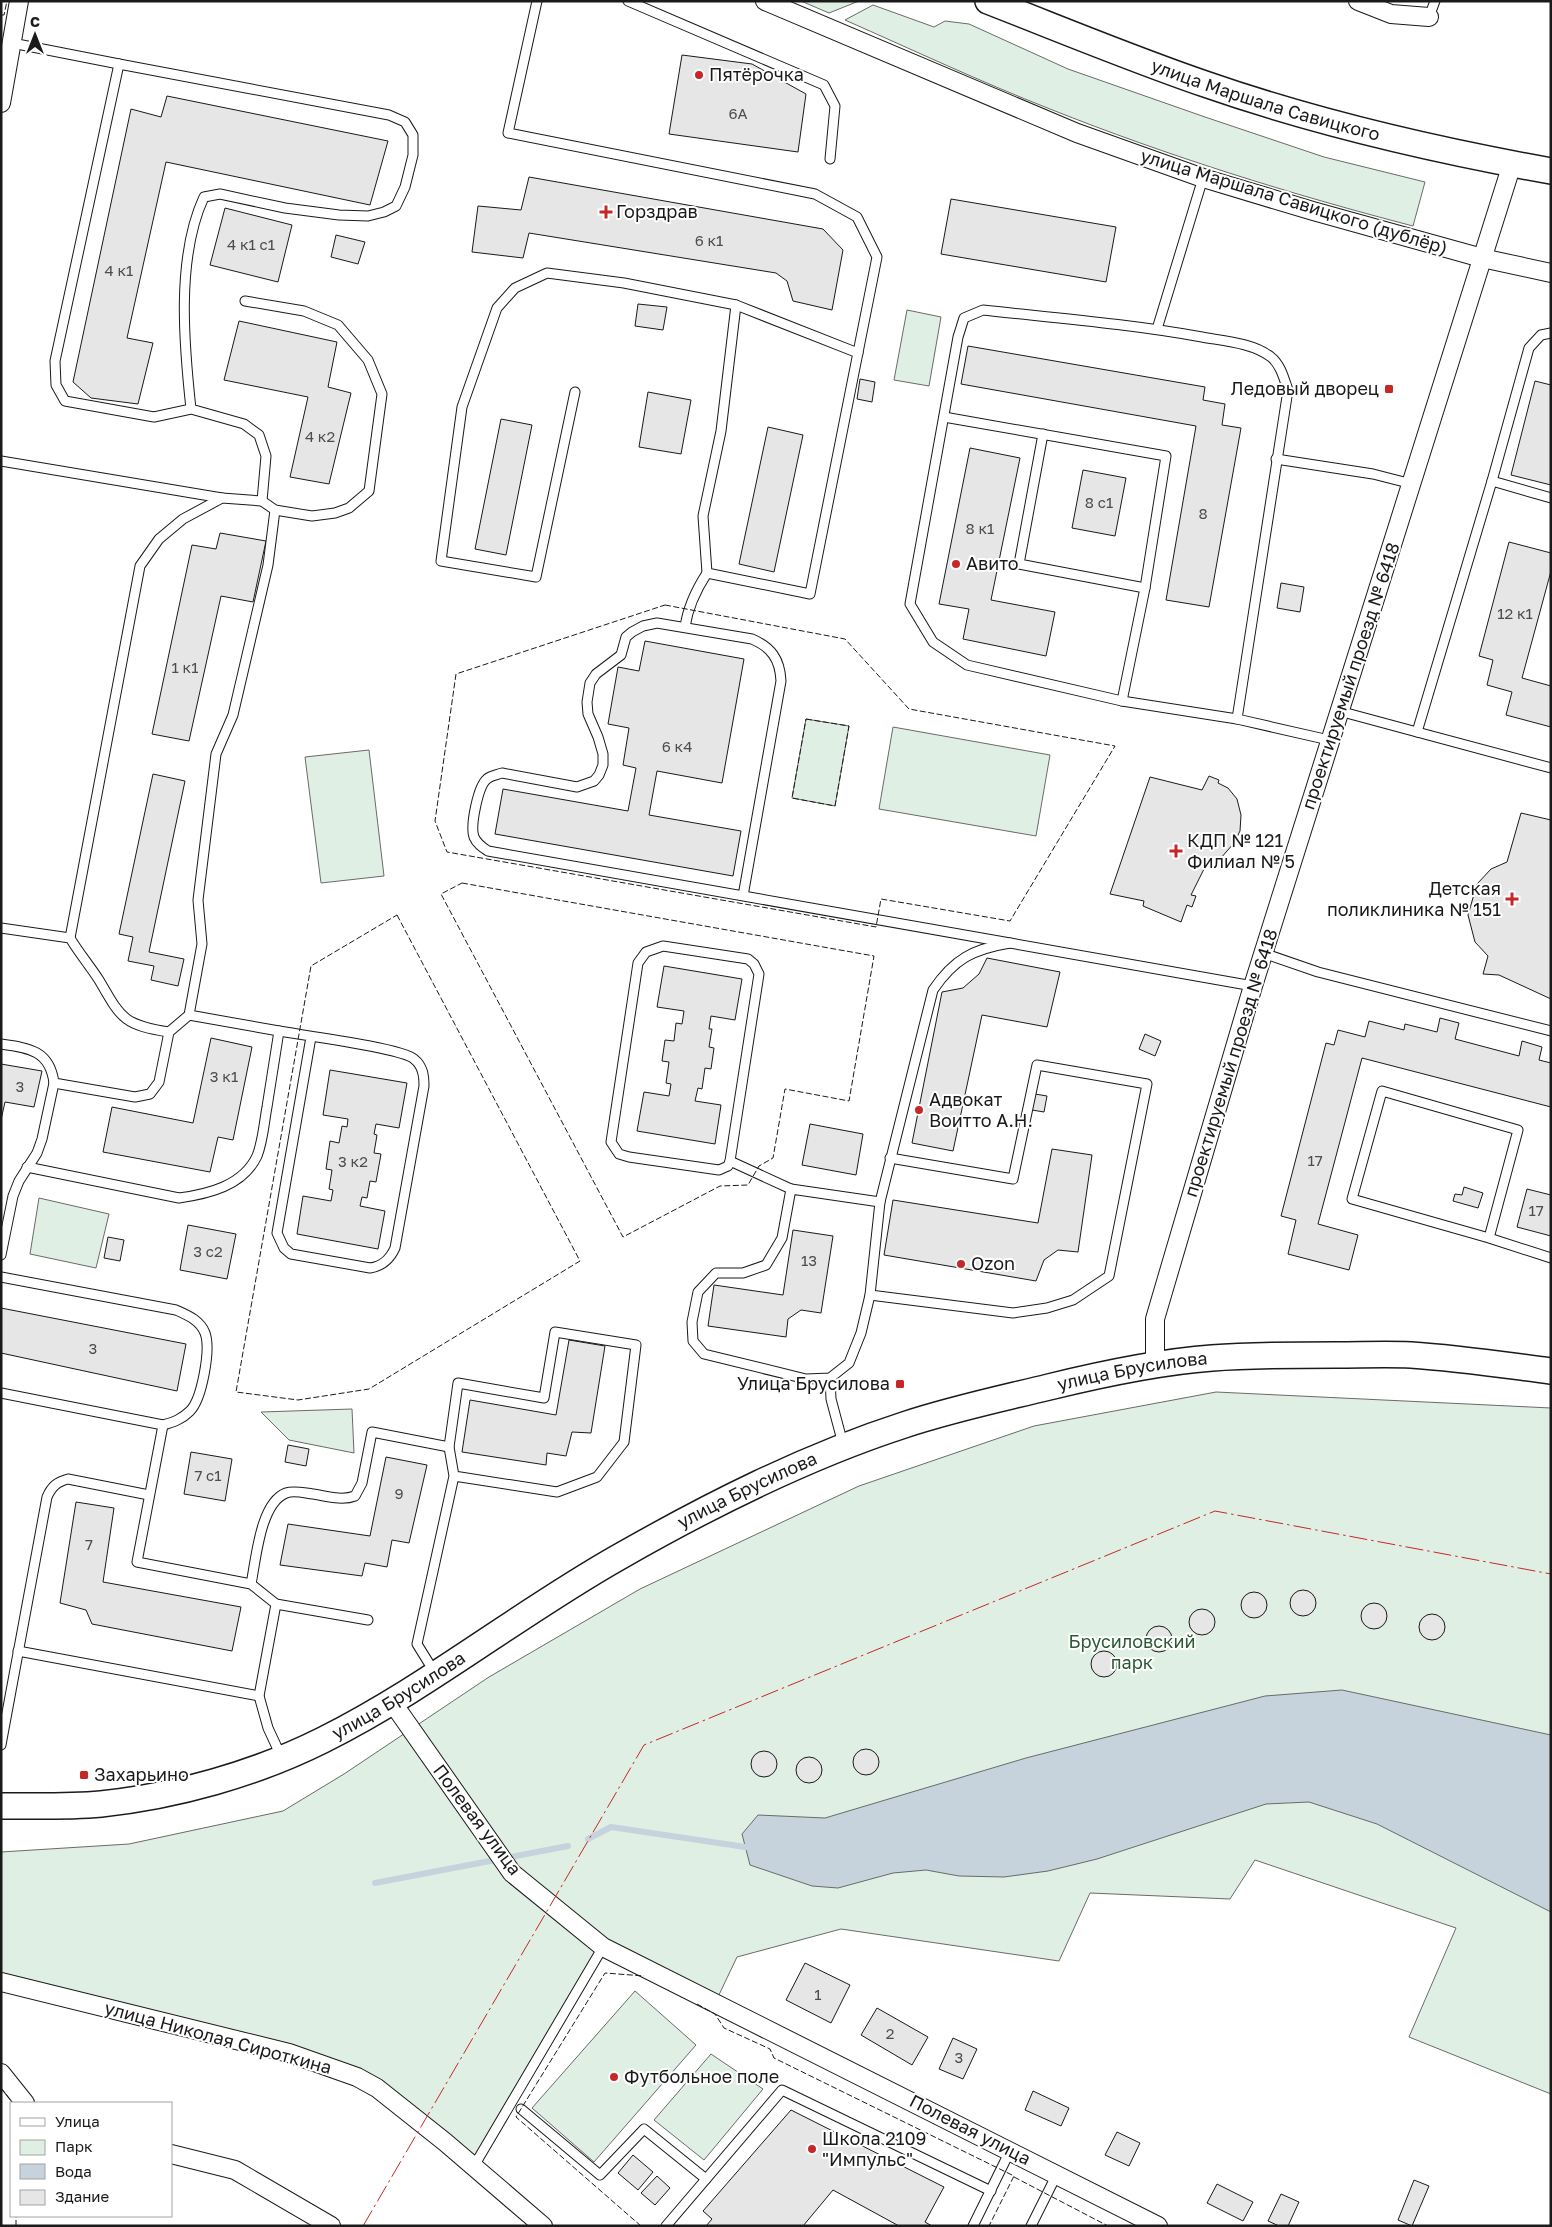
<svg xmlns="http://www.w3.org/2000/svg" width="1552" height="2227" font-family="'Golos Text',sans-serif">
<rect width="100%" height="100%" fill="#fff"/>
<g fill="#e0efe3" stroke="#6a6a6a">
<polygon points="801,1 859,1 829,13"/>
<path d="M 873,5 L 934,27 L 945,21 L 969,24 L 1068,69 L 1205,117 L 1324,157 L 1425,182 L 1413,226 C 1290,194 1168,156 1050,109 C 981,82 913,50 845,20 Z"/>
<polygon points="907,310 941,317 929,386 894,380"/>
<polygon points="806,719 849,726 835,806 792,798"/>
<polygon points="893,727 1050,755 1036,836 879,809"/>
<polygon points="369,750 384,876 321,883 305,757"/>
<polygon points="39,1198 109,1214 96,1268 30,1254"/>
<polygon points="1216,1392 1551,1408 1551,2094 1409,2037 1456,1928 1255,1860 1230,1899 1090,1893 1059,1961 841,1929 737,1957 717,1999 604,1943 473,2159 367,2079 1,1975 1,1852 129,1844 283,1811 344,1774 489,1677 640,1589 859,1486 1034,1426"/>
<polygon points="352,1409 354,1453 289,1440 261,1412"/>
<polygon points="635,1991 696,2045 594,2162 532,2108"/>
<polygon points="711,2054 763,2089 704,2160 654,2120"/>
</g>
<polygon fill="#c6d2dc" stroke="#6a6a6a" points="1342,1690 1551,1735 1551,1912 1377,1824 1309,1802 1266,1804 1097,1859 1048,1871 1004,1877 959,1876 926,1870 893,1873 838,1888 812,1886 750,1865 742,1834 758,1815 825,1818 1026,1758 1265,1696"/>
<g fill="none" stroke-linecap="round" stroke-linejoin="round">
<g stroke="#c6d2dc" stroke-width="6">
<polyline points="588,1839 611,1827 752,1848"/>
<polyline points="375,1883 568,1846"/>
</g>
</g>
<g fill="#e6e6e6" stroke="#1a1a1a">
<polygon points="682,55 752,64 806,94 798,152 669,134"/>
<polygon points="167,96 388,141 370,205 166,162 127,338 153,343 138,404 91,398 73,382 131,109 161,117"/>
<polygon points="529,177 823,229 843,250 832,310 793,301 787,281 776,273 529,233 523,258 472,252 478,206 521,210"/>
<polygon points="951,199 1116,227 1106,282 941,254"/>
<polygon points="225,208 292,225 278,282 210,265"/>
<polygon points="336,235 365,242 358,264 331,257"/>
<polygon points="638,304 667,307 663,330 635,326"/>
<polygon points="239,321 337,342 328,387 351,393 329,484 290,477 308,397 224,380"/>
<polygon points="968,346 1205,387 1203,400 1225,404 1222,425 1241,428 1209,607 1166,600 1196,426 961,384"/>
<polygon points="860,379 875,382 872,402 857,399"/>
<polygon points="1535,381 1551,385 1551,485 1511,475"/>
<polygon points="648,392 691,400 681,454 639,447"/>
<polygon points="501,419 532,425 506,555 475,549"/>
<polygon points="768,427 803,435 774,572 739,564"/>
<polygon points="970,448 1020,458 991,600 1055,612 1046,656 963,639 969,609 939,604"/>
<polygon points="1083,470 1126,478 1115,536 1072,528"/>
<polygon points="220,533 266,541 253,602 221,596 189,741 152,734 192,545 216,549"/>
<polygon points="1509,542 1551,553 1551,571 1522,678 1551,686 1551,727 1506,715 1512,692 1487,685 1493,660 1479,656"/>
<polygon points="1281,583 1304,587 1300,612 1277,608"/>
<polygon points="645,641 744,659 722,783 657,771 649,815 741,831 733,876 495,834 503,789 628,811 636,768 623,765 629,728 608,724 618,667 639,671"/>
<polygon points="153,774 185,781 149,952 184,959 178,986 151,980 154,966 128,961 133,937 119,934"/>
<polygon points="1209,776 1219,780 1218,783 1228,788 1237,799 1241,815 1240,831 1234,843 1220,859 1207,863 1191,895 1196,896 1192,907 1187,905 1181,922 1143,906 1144,901 1110,894 1150,777 1202,790"/>
<polygon points="1521,813 1551,820 1551,999 1499,975 1483,974 1488,956 1475,942 1468,915 1477,884 1491,869 1507,862"/>
<polygon points="987,958 1060,972 1047,1027 982,1015 953,1151 912,1143 942,992 963,988 979,974"/>
<polygon points="664,966 742,979 735,1020 711,1016 709,1029 712,1029 709,1047 714,1048 711,1069 705,1068 702,1089 698,1088 695,1101 721,1105 715,1144 637,1131 644,1092 669,1096 671,1084 666,1083 669,1062 662,1061 665,1040 674,1041 676,1023 682,1024 684,1011 657,1007"/>
<polygon points="1440,1018 1459,1023 1455,1039 1519,1056 1522,1041 1542,1047 1539,1060 1551,1063 1551,1107 1362,1058 1318,1224 1358,1235 1349,1270 1288,1254 1296,1220 1281,1216 1326,1043 1334,1045 1338,1030 1365,1037 1369,1021 1404,1030 1405,1024 1437,1032"/>
<polygon points="1145,1034 1161,1041 1155,1056 1139,1049"/>
<polygon points="211,1038 252,1047 233,1140 218,1137 210,1172 103,1152 112,1107 193,1123"/>
<polygon points="1,1064 42,1071 34,1107 5,1102 1,1120"/>
<polygon points="330,1070 407,1083 399,1128 376,1124 374,1134 377,1135 374,1153 381,1154 376,1182 370,1181 367,1198 362,1197 360,1206 385,1211 378,1249 297,1234 303,1196 331,1201 333,1190 329,1189 332,1170 326,1169 330,1141 339,1143 342,1126 347,1127 348,1119 323,1115"/>
<polygon points="1029,1093 1047,1096 1044,1112 1026,1109"/>
<polygon points="810,1124 863,1134 856,1175 802,1165"/>
<polygon points="1052,1149 1092,1155 1078,1252 1058,1250 1044,1260 1036,1281 884,1255 893,1200 1038,1223"/>
<polygon points="1464,1187 1483,1193 1478,1208 1453,1201 1455,1194 1462,1195"/>
<polygon points="1527,1189 1551,1195 1551,1236 1517,1227"/>
<polygon points="188,1225 236,1234 227,1279 180,1270"/>
<polygon points="793,1230 833,1236 821,1313 801,1310 788,1319 786,1337 708,1326 714,1285 783,1295"/>
<polygon points="108,1237 124,1240 120,1261 104,1258"/>
<polygon points="1,1308 186,1344 177,1391 1,1353"/>
<polygon points="569,1340 605,1346 591,1433 572,1432 566,1456 547,1453 546,1465 462,1452 470,1400 556,1415"/>
<polygon points="288,1445 309,1449 306,1466 285,1462"/>
<polygon points="191,1452 232,1459 225,1501 184,1494"/>
<polygon points="386,1457 427,1465 409,1543 392,1540 387,1567 365,1563 362,1576 280,1565 288,1524 370,1536"/>
<polygon points="76,1502 114,1508 103,1582 241,1607 232,1651 92,1624 86,1610 60,1603"/>
<circle cx="1303" cy="1603" r="13"/>
<circle cx="1254" cy="1605" r="13"/>
<circle cx="1374" cy="1616" r="13"/>
<circle cx="1202" cy="1622" r="13"/>
<circle cx="1432" cy="1627" r="13"/>
<circle cx="1159" cy="1639" r="13"/>
<circle cx="1104" cy="1664" r="13"/>
<circle cx="866" cy="1762" r="13"/>
<circle cx="764" cy="1764" r="13"/>
<circle cx="809" cy="1770" r="13"/>
<polygon points="805,1963 850,1985 831,2023 786,2000"/>
<polygon points="877,2008 928,2037 912,2065 861,2035"/>
<polygon points="953,2038 977,2049 963,2079 939,2069"/>
<polygon points="1033,2091 1069,2108 1061,2126 1025,2110"/>
<polygon points="791,2110 944,2187 925,2222 932,2226 899,2226 833,2190 803,2226 706,2226 712,2219 703,2211"/>
<polygon points="1117,2132 1140,2143 1129,2166 1105,2155"/>
<polygon points="633,2155 653,2172 638,2190 618,2173"/>
<polygon points="657,2176 670,2188 655,2205 641,2193"/>
<polygon points="1414,2180 1429,2186 1412,2226 1398,2220"/>
<polygon points="1217,2184 1253,2202 1243,2221 1207,2203"/>
<polygon points="1281,2194 1299,2202 1288,2226 1279,2226 1268,2221"/>
</g>
<g fill="none" stroke-linecap="round" stroke-linejoin="round">
<g stroke="#1a1a1a" stroke-width="11">
<g id="lane">
<polyline points="537,1 508,133 815,194 857,217 877,257 810,594 707,573 703,516 721,431 736,305"/>
<polyline points="628,1 824,85 835,106 830,159"/>
<polyline points="1429,17 1435,1"/>
<polyline points="12,43 119,64"/>
<polyline points="245,301 304,311 338,325 368,360 382,394 369,491 349,508 335,513 312,516 275,510 262,501"/>
<path d="M 983,310 C 1056,318 1130,324 1202,337 C 1224,341 1253,343 1271,357 C 1281,365 1284,379 1288,390 L 1237,719 L 1122,701 L 967,665 L 933,642 L 910,604 L 958,337 L 964,318 Z"/>
<polyline points="1157,329 1203,178"/>
<polyline points="1551,333 1541,335 1529,348 1492,481 1417,732 1551,768"/>
<polyline points="575,392 536,577 441,561 462,407 497,308 515,288 547,273 624,283 736,305 858,353"/>
<path d="M 191,409 C 184,345 176,257 204,197 L 220,194 L 285,208 L 339,215 L 368,216 L 384,212 L 396,206 L 405,187 L 413,155 L 413,135 L 405,122 L 389,115 L 119,64 L 55,361 L 56,385 L 65,401 L 154,417 L 191,409 L 244,424 L 259,435 L 266,456 L 262,501 L 222,498"/>
<polyline points="944,417 1166,456 1145,588 1122,701"/>
<polyline points="1043,434 1019,564 1145,588"/>
<polyline points="1276,459 1373,474 1412,484"/>
<polyline points="1,461 222,498 183,519 159,539 140,566 70,938"/>
<polyline points="1492,481 1551,498"/>
<path d="M 685,627 C 688,606 696,590 707,573"/>
<polyline points="1339,711 1417,732"/>
<polyline points="1237,719 1329,740"/>
<path d="M 743,896 L 781,681 C 780,659 771,647 752,639 L 657,623 L 643,626 L 632,632 L 626,637 L 621,655 L 596,674 L 590,683 L 587,702 L 588,714 L 598,737 L 603,754 L 603,765 L 599,775 L 594,781 L 577,787 L 502,773 C 497,775 491,775 487,779 C 478,786 470,826 474,837 C 477,844 482,847 488,851 L 1010,943"/>
<path d="M 1,928 L 70,938 C 79,953 90,966 99,980 C 121,1018 123,1025 169,1032"/>
<polygon points="663,946 748,959 754,964 759,974 730,1161 728,1166 719,1170 629,1157 619,1154 611,1142 638,963 646,952"/>
<polyline points="1263,953 1318,972 1551,1031"/>
<path d="M 279,1031 C 301,1035 402,1048 414,1059 C 423,1066 424,1076 424,1086 L 395,1248 C 390,1259 383,1266 370,1268 L 291,1254 L 284,1248 L 277,1233 L 311,1037"/>
<path d="M 1,1044 C 30,1048 50,1051 54,1083 L 135,1097 L 150,1094 L 159,1082 L 169,1032 L 189,1015 L 202,944 L 198,900 L 216,754 L 233,715 L 268,565 L 275,510"/>
<polyline points="730,1161 791,1189"/>
<path d="M 27,1167 L 179,1198 C 208,1194 243,1186 257,1156 C 263,1141 264,1123 267,1107 C 271,1082 275,1057 279,1031 L 189,1015"/>
<path d="M 880,1202 L 933,990 C 954,959 973,949 1010,943 L 1253,986"/>
<polyline points="1489,1238 1518,1130 1382,1091 1352,1199 1489,1238 1551,1258"/>
<polyline points="1,1255 13,1196 19,1181 37,1153 42,1139 54,1083"/>
<path d="M 1,1277 L 176,1310 C 187,1315 200,1320 205,1333 C 211,1349 202,1399 190,1411 C 182,1419 174,1422 163,1425 L 1,1393"/>
<polyline points="870,1295 1013,1313 1047,1308 1073,1300 1109,1276 1147,1084 1037,1065 1013,1179 890,1158"/>
<polyline points="830,1378 849,1363 861,1333 870,1295 880,1202 791,1189 782,1238 766,1265 743,1273 716,1273 698,1292 692,1322 693,1341 704,1354 806,1379 830,1378 831,1399 843,1444"/>
<polyline points="163,1425 137,1562 251,1584 276,1604 368,1620"/>
<path d="M 251,1584 C 256,1560 260,1503 286,1493 C 294,1490 304,1493 313,1494 C 326,1496 342,1501 355,1496 L 362,1483 L 372,1432 L 449,1447"/>
<polyline points="276,1604 259,1696 268,1728 281,1756"/>
<polyline points="18,1651 259,1696"/>
<polyline points="435,1673 417,1644 454,1476 449,1447 458,1383 544,1398 555,1332 636,1345 624,1442 597,1477 557,1492 454,1476"/>
<path d="M 1,1745 L 47,1497 C 52,1486 57,1482 68,1479 L 149,1495"/>
<polyline points="521,2109 600,2175 644,2129 706,2179"/>
<polyline points="474,2166 603,1947"/>
<polyline points="666,2226 782,2090 991,2191"/>
<polyline points="973,2226 1010,2151"/>
<polyline points="1031,2226 1057,2174"/>
</g>
</g>
<g stroke="#1a1a1a" stroke-width="20">
<g id="street">
<polyline points="765,1 1077,133 1203,178 1313,211 1482,258 1551,273"/>
<polyline points="1358,1 1391,14 1429,17"/>
<polyline points="1,103 19,1"/>
<polyline points="1155,1365 1155,1319 1253,986 1512,164"/>
<polyline points="392,1702 512,1873 603,1947 1158,2226"/>
<polyline points="1,1982 289,2053 357,2077 377,2088 445,2142 543,2226"/>
<polyline points="1,2073 25,2103"/>
<polyline points="171,2154 235,2170 331,2226"/>
</g>
</g>
<g stroke="#1a1a1a" stroke-width="28">
<g id="secondary">
<path id="s1" d="M 988,1 C 1060,29 1132,59 1205,84 C 1317,123 1434,150 1551,171"/>
<path id="s2" d="M 1,1806 C 34,1806 68,1807 101,1804 C 176,1796 255,1774 323,1740 C 427,1688 518,1614 619,1557 C 710,1505 805,1457 904,1425 C 952,1409 1000,1399 1049,1387 C 1102,1374 1157,1362 1212,1358 C 1253,1355 1295,1355 1336,1355 C 1361,1355 1386,1354 1411,1355 C 1457,1358 1504,1365 1551,1371"/>
</g>
</g>
<use href="#lane" stroke="#fff" stroke-width="9"/>
<use href="#street" stroke="#fff" stroke-width="18"/>
<use href="#secondary" stroke="#fff" stroke-width="25"/>
<g stroke="#1a1a1a" stroke-width="1" stroke-dasharray="6 2.5" stroke-linecap="butt">
<polyline points="1,15 4,15 7,1"/>
<polygon points="665,605 845,639 909,709 1115,746 1010,921 881,899 876,927 447,852 435,821 456,674"/>
<polygon points="806,719 849,726 835,806 792,798"/>
<polygon points="462,883 874,956 849,1101 785,1089 773,1158 759,1166 748,1185 720,1186 623,1237 441,894"/>
<polygon points="397,915 580,1261 369,1389 298,1400 236,1392 311,966"/>
<polyline points="697,2004 715,2014 724,2028 770,2049 774,2058 1014,2176 989,2226"/>
<polyline points="1,2088 13,2103"/>
<polyline points="1014,2177 1108,2226"/>
<polyline points="16,2226 16,2216"/>
<polyline points="641,2226 516,2117 605,1973 644,1976"/>
</g>
<polyline stroke="#c62828" stroke-width="1" stroke-dasharray="18 4 2.5 4" stroke-linecap="butt" points="363,2226 644,1745 1215,1511 1551,1574"/>
</g>
<g fill="#c62828" stroke="#fff" stroke-width="2">
<circle cx="699" cy="75" r="5"/>
<path d="M603.5 204.5h5v5h5v5h-5v5h-5v-5h-5v-5h5z"/>
<rect x="1384" y="384" width="10" height="10" rx="2.5"/>
<circle cx="956" cy="564" r="5"/>
<path d="M1173.5 843.5h5v5h5v5h-5v5h-5v-5h-5v-5h5z"/>
<path d="M1509.5 891.5h5v5h5v5h-5v5h-5v-5h-5v-5h5z"/>
<circle cx="919" cy="1110" r="5"/>
<circle cx="961" cy="1264" r="5"/>
<rect x="895" y="1379" width="10" height="10" rx="2.5"/>
<rect x="79" y="1770" width="10" height="10" rx="2.5"/>
<circle cx="614" cy="2077" r="5"/>
<circle cx="812" cy="2149" r="5"/>
</g>
<g text-anchor="middle" stroke-width="4" stroke-linejoin="round" paint-order="stroke">
<g font-size="15" fill="#4d4d4d">
<text x="738" y="119">6А</text>
<text x="709" y="246">6 к1</text>
<text x="251" y="250">4 к1 с1</text>
<text x="119" y="276">4 к1</text>
<text x="320" y="442">4 к2</text>
<text x="1099" y="508">8 с1</text>
<text x="1203" y="519">8</text>
<text x="980" y="534">8 к1</text>
<text x="1515" y="619">12 к1</text>
<text x="185" y="673">1 к1</text>
<text x="677" y="752">6 к4</text>
<text x="224" y="1082">3 к1</text>
<text x="20" y="1092">3</text>
<text x="1315" y="1166">17</text>
<text x="353" y="1167">3 к2</text>
<text x="1536" y="1216">17</text>
<text x="208" y="1257">3 с2</text>
<text x="809" y="1266">13</text>
<text x="93" y="1354">3</text>
<text x="208" y="1481">7 с1</text>
<text x="399" y="1499">9</text>
<text x="89" y="1550">7</text>
<text x="818" y="2000">1</text>
<text x="890" y="2039">2</text>
<text x="959" y="2063">3</text>
</g>
<g font-size="18" fill="#1a1a1a" stroke="#fff" text-anchor="start">
<text x="709" y="81">Пятёрочка</text>
<text x="616" y="218">Горздрав</text>
<text x="1379" y="395" text-anchor="end">Ледовый дворец</text>
<text x="966" y="570">Авито</text>
<text x="1187" y="847">КДП № 121<tspan x="1187" dy="21">Филиал № 5</tspan></text>
<text x="1501" y="895" text-anchor="end">Детская<tspan x="1501" dy="21">поликлиника № 151</tspan></text>
<text x="929" y="1106">Адвокат<tspan x="929" dy="21">Воитто А.Н.</tspan></text>
<text x="971" y="1270">Ozon</text>
<text x="890" y="1390" text-anchor="end">Улица Брусилова</text>
<text x="94" y="1781">Захарьино</text>
<text x="624" y="2083">Футбольное поле</text>
<text x="822" y="2145">Школа 2109<tspan x="822" dy="21">"Импульс"</tspan></text>
</g>
<g font-size="18" fill="#1a1a1a" stroke="#fff">
<text dy="6" stroke="none"><textPath href="#s1" startOffset="295">улица Маршала Савицкого</textPath></text>
<text transform="translate(1294 202) rotate(17)" y="6">улица Маршала Савицкого (дублёр)</text>
<text transform="translate(1351 676) rotate(-72)" y="6">проектируемый проезд № 6418</text>
<text transform="translate(1231 1063) rotate(-73)" y="6">проектируемый проезд № 6418</text>
<text dy="6" stroke="none"><textPath href="#s2" startOffset="1230">улица Брусилова</textPath></text>
<text dy="6" stroke="none"><textPath href="#s2" startOffset="825">улица Брусилова</textPath></text>
<text dy="6" stroke="none"><textPath href="#s2" startOffset="420">улица Брусилова</textPath></text>
<text transform="translate(477 1820) rotate(53)" y="6">Полевая улица</text>
<text transform="translate(218 2038) rotate(15)" y="6">улица Николая Сироткина</text>
<text transform="translate(970 2130) rotate(27)" y="6">Полевая улица</text>
</g>
<g font-size="18" fill="#2b5a34" stroke="#fff">
<text x="1132" y="1648">Брусиловский<tspan x="1132" dy="21">парк</tspan></text>
</g>
</g>
<rect width="1552" height="2227" fill="none" stroke="#1a1a1a" stroke-width="5"/>
<rect x="10" y="2102" width="162" height="115" fill="#ffffff" stroke="#a3a3a3"/>
<rect x="20" y="2118" width="25" height="8" fill="#ffffff" stroke="#a3a3a3"/>
<text x="55" y="2127" font-size="15" fill="#1a1a1a">Улица</text>
<rect x="20" y="2140" width="25" height="15" fill="#e0efe3" stroke="#a3a3a3"/>
<text x="55" y="2152" font-size="15" fill="#1a1a1a">Парк</text>
<rect x="20" y="2164" width="25" height="15" fill="#c6d2dc" stroke="#a3a3a3"/>
<text x="55" y="2177" font-size="15" fill="#1a1a1a">Вода</text>
<rect x="20" y="2190" width="25" height="15" fill="#e6e6e6" stroke="#a3a3a3"/>
<text x="55" y="2202" font-size="15" fill="#1a1a1a">Здание</text>
<g transform="translate(35 35)" stroke="#ffffff" stroke-width="4" paint-order="stroke">
<path d="M0-4L9 19L0 12L-9 19Z" fill="#1a1a1a"/>
<text y="-8" font-size="14" font-weight="bold" text-anchor="middle" fill="#1a1a1a">С</text>
</g>
</svg>
